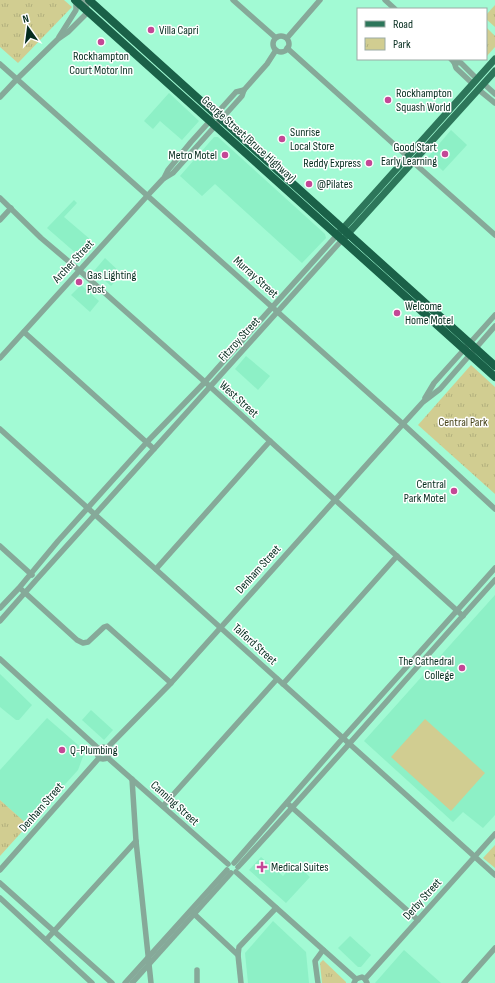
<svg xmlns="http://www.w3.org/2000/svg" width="495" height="983" font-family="'Sofia Sans Condensed',sans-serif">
<defs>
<pattern id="park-tufts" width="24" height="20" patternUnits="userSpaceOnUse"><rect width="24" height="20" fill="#d1cd91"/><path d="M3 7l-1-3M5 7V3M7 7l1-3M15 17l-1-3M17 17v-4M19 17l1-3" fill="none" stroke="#b2b07d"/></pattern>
</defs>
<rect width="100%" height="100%" fill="#a2fad4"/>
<g fill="#8df0c6">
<polygon points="169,93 199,121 182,140 160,121 153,129 144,121"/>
<polygon points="451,130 467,145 443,171 428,157"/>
<polygon points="214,137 218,137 325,234 326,238 302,263 215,184 202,196 180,176"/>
<polygon points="74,200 77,203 64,217 91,240 78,255 47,228"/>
<polygon points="105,258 122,274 111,286 94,271"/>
<polygon points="81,285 99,301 90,312 71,295"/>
<polygon points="246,356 270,376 258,390 235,369"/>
<polygon points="495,595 495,815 483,828 463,812 453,822 364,741"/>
<polygon points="0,674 32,705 19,720 16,720 0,707"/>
<polygon points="91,710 113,730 104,740 82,720"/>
<polygon points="47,718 85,751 78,770 28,825 0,800 0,770"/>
<polygon points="261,857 283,876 295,863 310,877 286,903 249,870"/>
<polygon points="273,921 306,952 309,983 248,983 245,953"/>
<polygon points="350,936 371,955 361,967 358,967 338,948"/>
<polygon points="404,950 423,967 441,983 375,983"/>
</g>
<polygon fill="#d1cd91" points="425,719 485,773 451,811 391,757"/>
<g fill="url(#park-tufts)">
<polygon points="0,0 64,0 72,7 18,63 0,47"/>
<polygon points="495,5 495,27 486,19 486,15"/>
<polygon points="486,27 495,36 495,47 486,57"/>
<polygon points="471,365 495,387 495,494 418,425"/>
<polygon points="0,800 28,825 0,856"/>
<polygon points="495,845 495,868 483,858"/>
<polygon points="323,960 346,982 346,983 322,983 320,963"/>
</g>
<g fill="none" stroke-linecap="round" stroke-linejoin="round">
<g stroke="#86a999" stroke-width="5.5">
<polyline points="233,0 276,38"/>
<polyline points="385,0 395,9"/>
<circle cx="281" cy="44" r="8"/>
<polyline points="59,37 76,10 76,1"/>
<polyline points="287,38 320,0"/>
<polyline points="287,48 407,156"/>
<polyline points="451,59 454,62 456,68 473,84"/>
<polyline points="454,62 461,63 477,79"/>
<polyline points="0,64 403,424 495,509"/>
<polyline points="484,84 495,94"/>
<polyline points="479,90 495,103"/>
<polyline points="0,97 17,79 58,39 68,32 85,15 87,10 86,4 82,0"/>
<polyline points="413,162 495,235"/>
<polyline points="164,178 168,170 191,142 236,92 244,90"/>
<polyline points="0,198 41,238 80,271 205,382 463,616"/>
<polyline points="0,220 11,208"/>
<polyline points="24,332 154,449"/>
<polyline points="0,358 148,195 163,179 173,173 242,96 244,90 267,64 276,50"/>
<polyline points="425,398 434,383 495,315"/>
<polyline points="0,429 495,875"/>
<polyline points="0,546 32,575"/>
<polyline points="156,569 270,441"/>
<polyline points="22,590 77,640 83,643 88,642 104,627 107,626 171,683"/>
<polyline points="0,608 19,588 58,541 147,442 205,382 337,235"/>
<polyline points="0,621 37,579 342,240"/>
<polyline points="0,659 99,749"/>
<polyline points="283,684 397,556"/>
<circle cx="103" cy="753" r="6"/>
<polyline points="107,748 171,683 403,424 423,402 440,389 495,326"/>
<polyline points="108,758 228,864"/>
<polyline points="132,779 136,841 151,983"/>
<polyline points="287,803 418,920"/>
<polyline points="163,806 277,679"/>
<polyline points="234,863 343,738 495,568"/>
<path d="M 238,867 C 325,773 409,675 495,580"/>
<polyline points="0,870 99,758"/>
<polyline points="236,872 356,979"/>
<polyline points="0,883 112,983"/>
<polyline points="0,898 92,983"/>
<polyline points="192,912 238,955 239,947 276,908"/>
<polyline points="46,940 136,841"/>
<polyline points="238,955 241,983"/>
<polyline points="197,970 197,983"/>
<polyline points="365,979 495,834"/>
<polyline points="125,983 227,870"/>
<polyline points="132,983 231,873"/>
<polyline points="318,983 315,961 323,950"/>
<polyline points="354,983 356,979 362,977 365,979 367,983"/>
<polyline points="464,983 495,948"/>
</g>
<g stroke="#2d765a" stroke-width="7">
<polyline points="339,233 495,59"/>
<polyline points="345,237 495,71"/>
</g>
<g stroke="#1a6148" stroke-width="8">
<polyline points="75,0 495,377"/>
<polyline points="89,0 495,366"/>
</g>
</g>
<g fill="#c44796" stroke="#fff" stroke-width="1.5">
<circle cx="151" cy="30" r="4"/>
<circle cx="101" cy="42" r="4"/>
<circle cx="388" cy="100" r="4"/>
<circle cx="282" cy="139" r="4"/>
<circle cx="445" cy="154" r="4"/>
<circle cx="225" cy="155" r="4"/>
<circle cx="369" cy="163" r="4"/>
<circle cx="309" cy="184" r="4"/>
<circle cx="79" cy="282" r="4"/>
<circle cx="397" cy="313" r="4"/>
<circle cx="454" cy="491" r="4"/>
<circle cx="462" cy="668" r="4"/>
<circle cx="62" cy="750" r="4"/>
<path d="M260 861h4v4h4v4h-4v4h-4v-4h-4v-4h4z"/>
</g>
<g text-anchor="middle" stroke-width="3" stroke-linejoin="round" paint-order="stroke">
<g font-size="12" fill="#052c1e" stroke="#fff" text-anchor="start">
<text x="159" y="34">Villa Capri</text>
<text x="101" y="60" text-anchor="middle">Rockhampton<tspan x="101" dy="14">Court Motor Inn</tspan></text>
<text x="396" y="97">Rockhampton<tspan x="396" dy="14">Squash World</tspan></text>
<text x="290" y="136">Sunrise<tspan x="290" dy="14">Local Store</tspan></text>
<text x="437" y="151" text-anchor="end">Good Start<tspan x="437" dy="14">Early Learning</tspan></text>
<text x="217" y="159" text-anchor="end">Metro Motel</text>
<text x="361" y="167" text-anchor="end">Reddy Express</text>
<text x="317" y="188">@Pilates</text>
<text x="87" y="279">Gas Lighting<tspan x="87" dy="14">Post</tspan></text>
<text x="405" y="310">Welcome<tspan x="405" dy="14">Home Motel</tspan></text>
<text x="446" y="488" text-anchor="end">Central<tspan x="446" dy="14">Park Motel</tspan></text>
<text x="454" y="665" text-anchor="end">The Cathedral<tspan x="454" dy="14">College</tspan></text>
<text x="70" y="754">Q-Plumbing</text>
<text x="271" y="871">Medical Suites</text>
</g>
<g font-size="12" fill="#052c1e" stroke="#fff">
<text transform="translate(249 139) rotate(42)" y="4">George Street (Bruce Highway)</text>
<text transform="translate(73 261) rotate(-47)" y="4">Archer Street</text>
<text transform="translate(256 277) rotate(42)" y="4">Murray Street</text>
<text transform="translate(239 339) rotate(-48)" y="4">Fitzroy Street</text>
<text transform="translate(239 399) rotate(42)" y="4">West Street</text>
<text transform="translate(258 569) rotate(-48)" y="4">Denham Street</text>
<text transform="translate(255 644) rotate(42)" y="4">Talford Street</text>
<text transform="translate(175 803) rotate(42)" y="4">Canning Street</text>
<text transform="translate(41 807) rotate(-49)" y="4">Denham Street</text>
<text transform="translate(422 899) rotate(-48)" y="4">Derby Street</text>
</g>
<g font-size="12" fill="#474419" stroke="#fff">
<text x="463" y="426">Central Park</text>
</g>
</g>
<rect x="357" y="8" width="130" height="52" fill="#ffffff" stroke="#9baba5"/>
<rect x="365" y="21" width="20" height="6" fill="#2d765a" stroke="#9baba5"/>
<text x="393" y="28" font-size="12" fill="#052c1e">Road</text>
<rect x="365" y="38" width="20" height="12" fill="url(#park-tufts)" stroke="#9baba5"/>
<text x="393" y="48" font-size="12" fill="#052c1e">Park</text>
<g transform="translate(28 28) rotate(346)" stroke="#ffffff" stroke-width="3" paint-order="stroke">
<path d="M0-3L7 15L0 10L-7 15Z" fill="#052c1e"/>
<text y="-6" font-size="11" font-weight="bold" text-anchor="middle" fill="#052c1e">N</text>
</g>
</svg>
